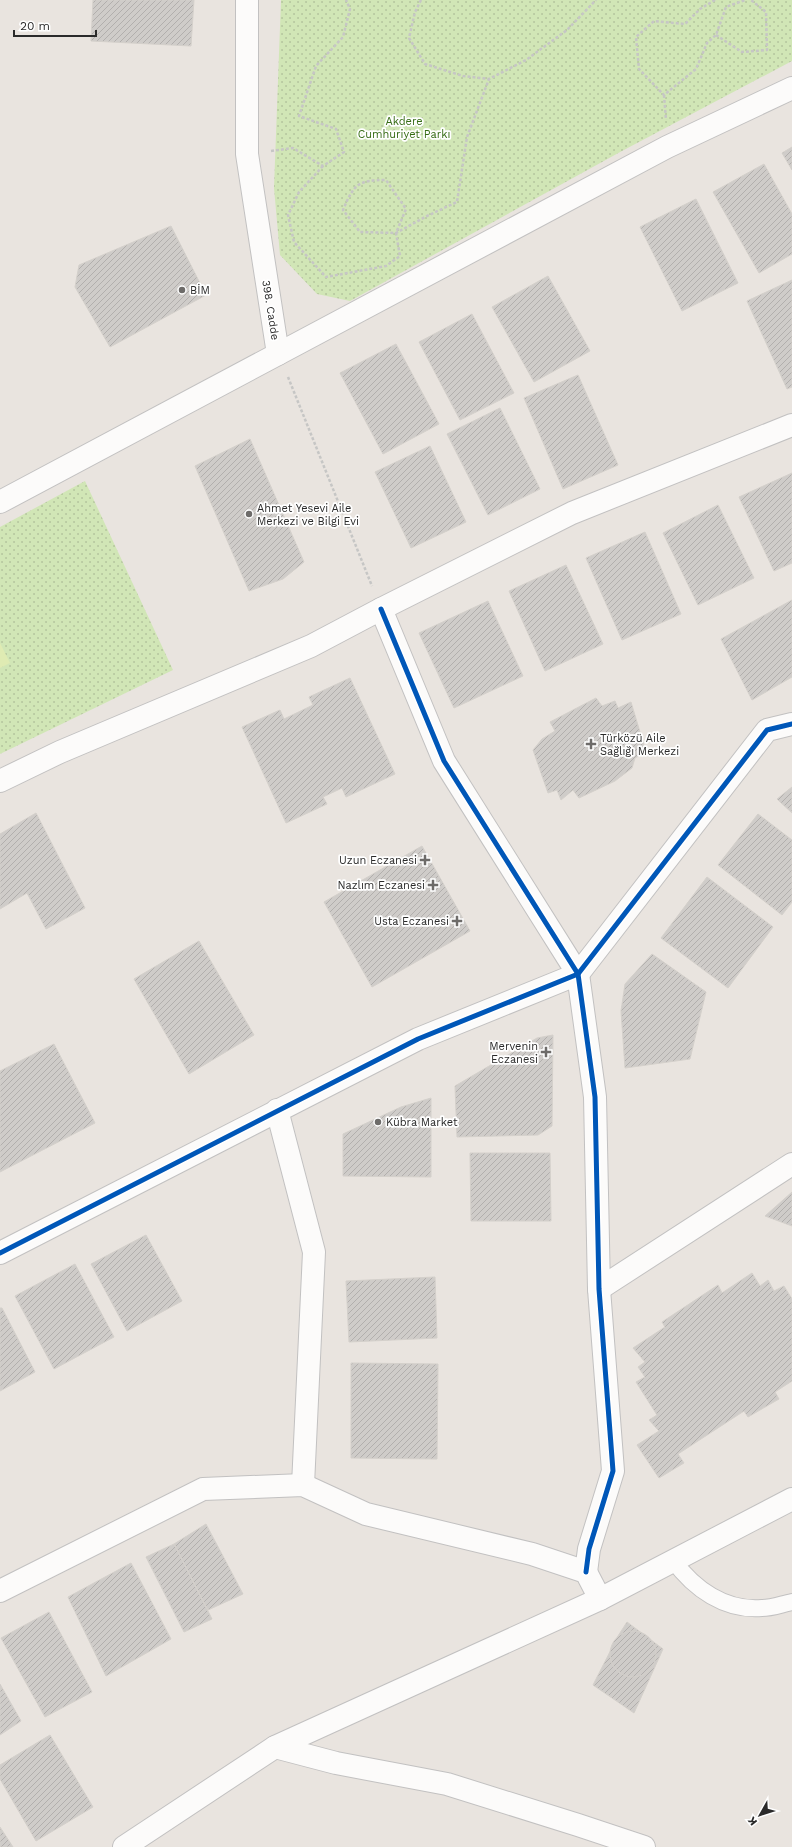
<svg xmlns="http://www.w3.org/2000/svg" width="792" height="1847" font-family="'Work Sans',sans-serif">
<defs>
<pattern id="grass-dots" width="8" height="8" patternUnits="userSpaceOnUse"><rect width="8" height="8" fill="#d1e6b6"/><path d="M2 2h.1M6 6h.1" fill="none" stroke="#b4c59d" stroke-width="1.8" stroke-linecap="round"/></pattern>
<pattern id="building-hatch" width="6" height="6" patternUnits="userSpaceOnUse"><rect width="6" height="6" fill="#cfccc9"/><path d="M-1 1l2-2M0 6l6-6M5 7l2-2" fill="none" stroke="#b2afad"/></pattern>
</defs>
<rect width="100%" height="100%" fill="#e9e4df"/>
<g fill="url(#grass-dots)">
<polygon points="281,0 792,0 792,61 622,151 350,301 317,294 280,255 274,188"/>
<polygon points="85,481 173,670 0,754 0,527"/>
</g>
<polygon fill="#dfebb3" points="0,643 10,663 0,668"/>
<g fill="url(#building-hatch)" stroke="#d4d0cb">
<polygon points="93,0 194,0 191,46 91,41"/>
<polygon points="792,147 792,170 782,153"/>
<polygon points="764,164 792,214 792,254 759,273 713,192"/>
<polygon points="696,199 738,283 682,311 640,227"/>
<polygon points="171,226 206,295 110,347 75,287 79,265"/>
<polygon points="548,276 590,351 534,382 492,307"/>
<polygon points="792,280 792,387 787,389 747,301"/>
<polygon points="472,314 514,393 460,420 419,342"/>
<polygon points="396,344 439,424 383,454 340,373"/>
<polygon points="578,375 618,465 563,489 524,398"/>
<polygon points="500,408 540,489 488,515 447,434"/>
<polygon points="250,439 304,562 283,579 249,591 195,466"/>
<polygon points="430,446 466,522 411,548 375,472"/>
<polygon points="792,473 792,563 774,571 739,497"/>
<polygon points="718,505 754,578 698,605 663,533"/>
<polygon points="645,532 681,614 622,640 586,558"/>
<polygon points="566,565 603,644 545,671 509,591"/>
<polygon points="792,600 792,677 752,700 721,639"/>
<polygon points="488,601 523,676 454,708 419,633"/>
<polygon points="350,678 395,774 346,797 342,788 323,797 327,804 286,823 242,727 280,710 284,719 313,705 309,697"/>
<polygon points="596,698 602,706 615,701 618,708 631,702 646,752 635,758 632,768 615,781 579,798 573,790 561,800 557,790 548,793 533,750 542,739 555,731 550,722"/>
<polygon points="792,787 792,813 777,799"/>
<polygon points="36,813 85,908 46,929 27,893 0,909 0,834"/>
<polygon points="758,814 792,840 792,902 782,915 718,865"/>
<polygon points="422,846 470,931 372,987 324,902"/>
<polygon points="707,877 773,927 728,988 661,938"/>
<polygon points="199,941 254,1035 189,1074 134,979"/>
<polygon points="652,954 706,992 690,1059 625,1068 621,1011 625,984"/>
<polygon points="553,1035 552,1126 538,1135 457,1137 455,1086 537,1038"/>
<polygon points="54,1044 95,1123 0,1172 0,1071"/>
<polygon points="431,1098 431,1177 343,1176 343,1134 401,1107"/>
<polygon points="470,1153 550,1153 551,1221 471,1221"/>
<polygon points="792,1192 792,1226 765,1216"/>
<polygon points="146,1235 182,1301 127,1331 91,1264"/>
<polygon points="75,1264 114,1337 54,1369 15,1296"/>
<polygon points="752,1273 760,1286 768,1280 774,1291 784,1286 792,1299 792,1381 775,1392 779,1399 748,1417 744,1411 678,1454 684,1463 659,1478 637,1445 659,1431 649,1420 657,1415 636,1382 645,1377 638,1367 645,1362 633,1348 665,1327 662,1322 718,1285 722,1293"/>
<polygon points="435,1277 437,1338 349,1342 346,1281"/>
<polygon points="0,1308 2,1308 35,1372 0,1391"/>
<polygon points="351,1363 438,1364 437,1459 351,1458"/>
<polygon points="206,1524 243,1594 208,1610 174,1544"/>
<polygon points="174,1544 212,1619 184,1632 146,1557"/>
<polygon points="131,1563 171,1639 106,1676 68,1597"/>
<polygon points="49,1612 92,1692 45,1717 1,1638"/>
<polygon points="627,1622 663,1649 634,1713 593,1685 618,1636"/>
<circle cx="633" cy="1654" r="23"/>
<polygon points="0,1684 21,1721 0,1735"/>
<polygon points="50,1735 93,1807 36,1841 0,1779 0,1765"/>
<polygon points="0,1827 13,1847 0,1847"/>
</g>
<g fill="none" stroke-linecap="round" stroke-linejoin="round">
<g stroke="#c2c1c1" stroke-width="18">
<path id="service" d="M 673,1560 C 694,1589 725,1611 762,1608 C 772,1608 782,1604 792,1602"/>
</g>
<g stroke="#c2c1c1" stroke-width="24">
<g id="minor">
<polyline points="278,354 667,147 792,88"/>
<polyline points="381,609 444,761 578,974 595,1097 599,1289 613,1471 589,1549 586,1572"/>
<polyline points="0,781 60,752 311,646 381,609 572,513 792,425"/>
<polyline points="277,1110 314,1252 303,1485"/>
<polyline points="0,1253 418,1039 578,974 767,730 792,724"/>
<polyline points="599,1289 792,1164"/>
<polyline points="0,1591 203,1489 303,1485 366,1514 532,1554 586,1572 600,1599"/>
<polyline points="275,1747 336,1763 447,1784 578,1825 644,1847"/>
</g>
</g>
<g stroke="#c2c1c1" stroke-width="24">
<g id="tertiary">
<polyline points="0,502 278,354 247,154 247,0"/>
<polyline points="124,1847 275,1747 600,1599 792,1499"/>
</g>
</g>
<g stroke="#c6c6c5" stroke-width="2.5" stroke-dasharray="3 2" stroke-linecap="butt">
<polyline points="421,0 415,12 409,38 425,64 463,76 489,79 526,60 567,30 596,0"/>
<polyline points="715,0 700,9 685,24 654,21 636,37 639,69 664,95 696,69 707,43 716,35 726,7 745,0"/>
<polyline points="716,35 742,52 767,50 766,12 751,0"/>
<polyline points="664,95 666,120"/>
<polyline points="271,151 293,148 323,166 344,152 336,129 299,116 316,66 343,37 350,9 346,0"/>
<path d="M 323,166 L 299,192 L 288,215 L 294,242 L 326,277 L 386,266 L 400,256 L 396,233 L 406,209 L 386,180 C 358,180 354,184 343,210 L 360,232 L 396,233 L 427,216 L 457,202 L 467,137 L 489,79"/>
<polyline points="288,377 372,586"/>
</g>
<use href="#service" stroke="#fcfbfa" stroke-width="16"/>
<use href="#minor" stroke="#fcfbfa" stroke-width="22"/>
<use href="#tertiary" stroke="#fcfbfa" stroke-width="22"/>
<g stroke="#fff" stroke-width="8">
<g id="cycleway">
<polyline points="381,609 444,761 578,974 595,1097 599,1289 613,1471 589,1549 586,1572"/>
<polyline points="0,1253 418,1039 578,974 767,730 792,724"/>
</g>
</g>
<use href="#cycleway" stroke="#0057b8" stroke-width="5"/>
</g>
<g fill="#6d6b69" stroke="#fff" stroke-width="1.5">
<circle cx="182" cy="290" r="4"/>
<circle cx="249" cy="514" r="4"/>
<path d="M589 738h4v4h4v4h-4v4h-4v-4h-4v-4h4z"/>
<path d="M423 854h4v4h4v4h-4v4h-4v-4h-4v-4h4z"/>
<path d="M431 879h4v4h4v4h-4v4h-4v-4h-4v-4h4z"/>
<path d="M455 915h4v4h4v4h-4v4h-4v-4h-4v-4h4z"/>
<path d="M544 1046h4v4h4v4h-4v4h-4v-4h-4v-4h4z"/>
<circle cx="378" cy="1122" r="4"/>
</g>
<g text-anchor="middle" stroke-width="3.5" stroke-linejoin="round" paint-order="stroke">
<g font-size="11" fill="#366c15" stroke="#fff">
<text x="404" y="125">Akdere<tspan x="404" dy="13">Cumhuriyet Parkı</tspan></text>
</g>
<g font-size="11" fill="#2a2a2a" stroke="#fff" text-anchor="start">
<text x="190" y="294">BİM</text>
<text x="257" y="512">Ahmet Yesevi Aile<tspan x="257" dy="13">Merkezi ve Bilgi Evi</tspan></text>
<text x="600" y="742">Türközü Aile<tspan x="600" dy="13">Sağlığı Merkezi</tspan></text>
<text x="417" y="864" text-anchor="end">Uzun Eczanesi</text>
<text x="425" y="889" text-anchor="end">Nazlım Eczanesi</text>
<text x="449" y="925" text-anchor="end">Usta Eczanesi</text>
<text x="538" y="1050" text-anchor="end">Mervenin<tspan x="538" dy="13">Eczanesi</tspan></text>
<text x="386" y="1126">Kübra Market</text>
</g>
<g font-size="11" fill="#2a2a2a" stroke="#fff">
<text transform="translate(271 310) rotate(81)" y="4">398. Cadde</text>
</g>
</g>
<g transform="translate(760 1815) rotate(231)" stroke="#ffffff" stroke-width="3" paint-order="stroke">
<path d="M0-3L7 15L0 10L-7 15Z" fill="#2a2a2a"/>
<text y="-6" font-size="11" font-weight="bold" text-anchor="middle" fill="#2a2a2a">K</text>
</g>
<path d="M14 30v6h82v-6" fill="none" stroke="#2a2a2a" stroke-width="2"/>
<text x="20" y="30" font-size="12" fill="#2a2a2a" stroke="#ffffff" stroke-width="3" paint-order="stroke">20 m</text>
</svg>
